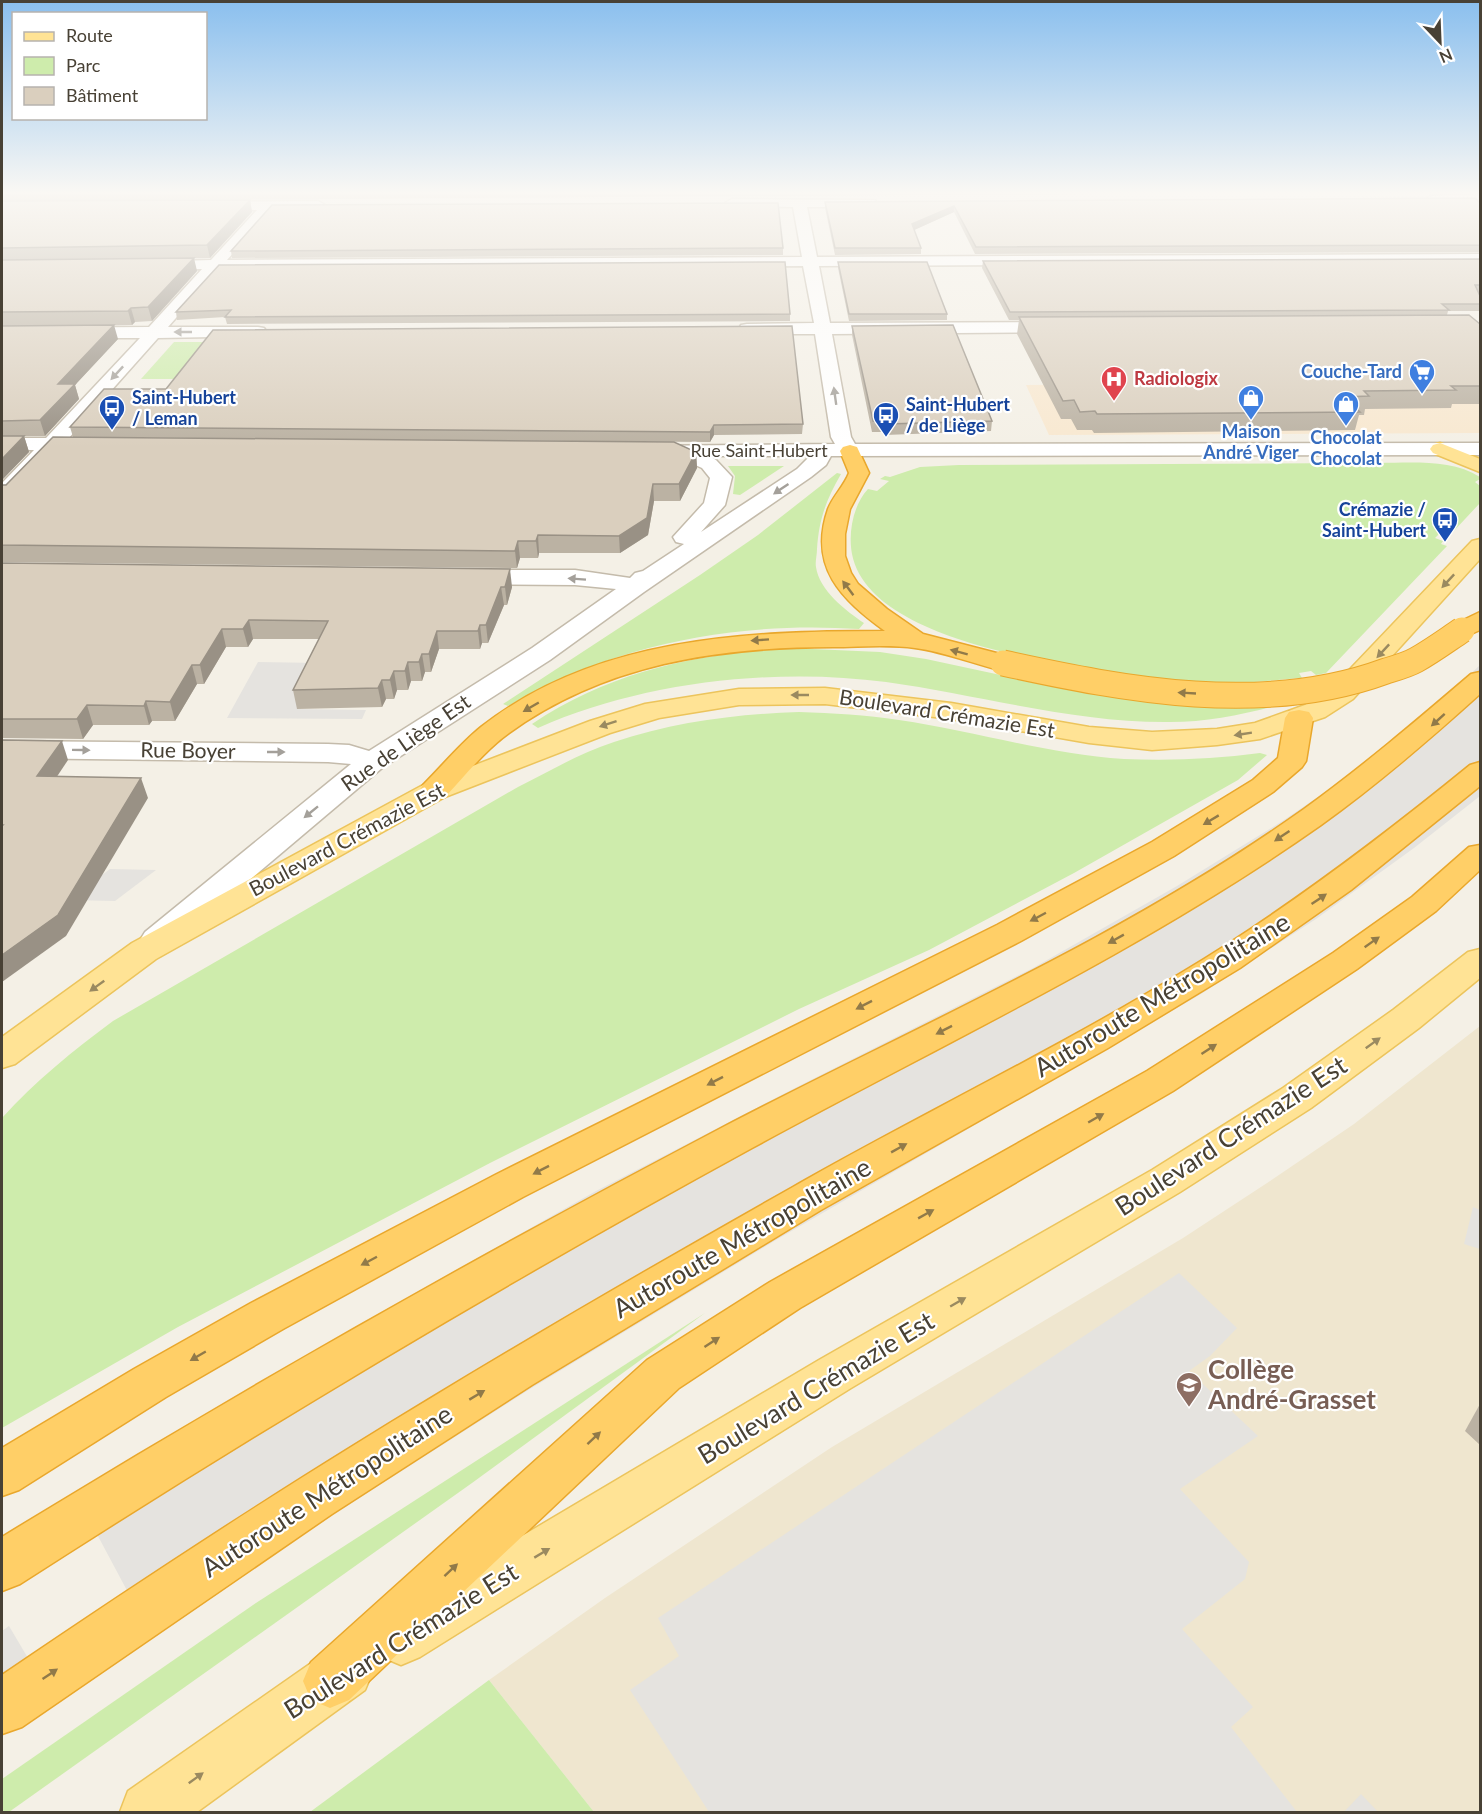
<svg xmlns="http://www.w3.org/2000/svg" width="1482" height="1814" font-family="Lato,sans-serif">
<rect width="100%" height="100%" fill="#f4f0e6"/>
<polygon fill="#f8e8d0" points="1480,334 1480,433 1049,435 1026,385 1435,381"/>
<polygon fill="#efe6cf" points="1480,1026 1480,1812 594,1812 489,1680 605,1598 832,1447 1183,1238 1273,1179 1354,1124"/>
<g fill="#ceecac">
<polygon points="174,342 213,342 183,379 141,379"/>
<path d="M 1360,463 L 1363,466 L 1380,466 L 1379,463 C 1412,463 1451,459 1480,477 L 1480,479 L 1475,482 L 1480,486 L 1480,503 L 1451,534 L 1442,531 L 1435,538 L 1443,541 L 1441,544 L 1447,546 L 1326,673 L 1316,675 L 1311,671 L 1299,673 L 1302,678 L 1300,678 C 1255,682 1208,687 1163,682 C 1139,679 1115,673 1091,669 C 1025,658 867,633 852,554 C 848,533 853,505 868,489 L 877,491 L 889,481 L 880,479 L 885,476 L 890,477 L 920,467 L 959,465 Z"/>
<polygon points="728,466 784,466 740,495 733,494 735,476"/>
<path d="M 837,473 L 841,474 C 826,500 819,519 817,549 C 817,555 815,562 816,567 C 819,590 846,611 864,623 L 859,629 C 736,621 614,644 508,706 L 503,704 L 700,575 L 758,535 Z"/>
<path d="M 790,648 L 880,652 L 926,659 L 1061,688 L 1129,699 L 1282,704 C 1245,714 1208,722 1170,722 C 1074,723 980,695 886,682 C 775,667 641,682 538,728 L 532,724 C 611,671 696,654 790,648 Z"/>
<path d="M 799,712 C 833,713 866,715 899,720 C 974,731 1048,754 1124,759 C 1170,761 1215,759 1260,753 L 1267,755 L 1238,780 L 1074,873 L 929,950 L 799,1009 L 490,1163 L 178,1327 L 2,1428 L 2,1118 C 35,1081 73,1051 113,1021 L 518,787 C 550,771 580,753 614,742 C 674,722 736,714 799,712 Z"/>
<polygon points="705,1313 472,1483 9,1812 2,1812 2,1779 253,1605"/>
<polygon points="489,1680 594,1812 310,1812"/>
</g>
<g fill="#e5e3df">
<polygon points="258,662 320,663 298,709 366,710 362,719 227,718"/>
<polygon points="1480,665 1480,796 1414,848 1316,919 1201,994 776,1240 530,1389 314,1527 147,1628 75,1493 391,1307 596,1191 797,1087 1033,968 1177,886 1284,820 1400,741"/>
<polygon points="110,869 156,870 115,901 69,900"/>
<polygon points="1473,1207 1480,1210 1480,1249 1464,1244"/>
<polygon points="1179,1273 1237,1328 1210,1356 1189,1371 1258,1436 1180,1489 1249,1562 1245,1579 1182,1629 1253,1707 1231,1727 1297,1812 709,1812 630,1690 679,1656 658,1618"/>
<polygon points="9,1626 35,1670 2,1693 2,1631"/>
<polygon points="1361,1794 1378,1812 1344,1812"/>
</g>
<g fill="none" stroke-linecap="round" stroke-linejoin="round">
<g stroke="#c4bbab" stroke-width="3">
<g id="minor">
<polygon points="1480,194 1480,202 1431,204 1424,200 1431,196"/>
<path d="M 732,199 L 875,200 L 877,203 L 870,207 L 807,207 L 817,257 L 1480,254 L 1480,263 L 819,266 L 830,323 L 1062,322 L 1068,323 L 1070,327 L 1068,331 L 1062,332 L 832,334 L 851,437 L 855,444 L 1480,443 L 1480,455 L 831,456 L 826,465 L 811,477 L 644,592 L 550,660 L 382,768 L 169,948 L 157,951 L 145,948 L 140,940 L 145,932 L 351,764 L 328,762 L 2,758 L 2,741 L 328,744 L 349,745 L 369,751 L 532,648 L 616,589 L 575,585 L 465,584 L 457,582 L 453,577 L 457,572 L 465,570 L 575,570 L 630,578 L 635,573 L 643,571 L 684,544 L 676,542 L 673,537 L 704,503 L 710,478 L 702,468 L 675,456 L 641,454 L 638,450 L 641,446 L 835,444 L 831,437 L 815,334 L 747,334 L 741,333 L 739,329 L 741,325 L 747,324 L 814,323 L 803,266 L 219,269 L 168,327 L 258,327 L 264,328 L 267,332 L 264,336 L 158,338 L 68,439 L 97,441 L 100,445 L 97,449 L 56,451 L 10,500 L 2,501 L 2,483 L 34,450 L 2,450 L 2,438 L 46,438 L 140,338 L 2,338 L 2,328 L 149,327 L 202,269 L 150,270 L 145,268 L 142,265 L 145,262 L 211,260 L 257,210 L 202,209 L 200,206 L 202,203 L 207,202 L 318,201 L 325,205 L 318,209 L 272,209 L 227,260 L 802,257 L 793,207 L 727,206 L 725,203 ZM 709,456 L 810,456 L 797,469 L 701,532 L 725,505 L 732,477 L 716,460 Z"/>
</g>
</g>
<g stroke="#ecc45c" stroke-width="3">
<g id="major">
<polygon points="1440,443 1480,459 1480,472 1433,453 1430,449 1433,445"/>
<polygon points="1480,539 1480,559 1353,699 1325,717 1260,739 1217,745 1152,750 1089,743 951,719 825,704 739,705 659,718 610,733 445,797 156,959 15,1064 2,1068 2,1037 132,943 423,785 590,721 645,704 739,689 825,688 951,703 1089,727 1152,732 1217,729 1255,723 1305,705 1333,687 1472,541"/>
<polygon points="1480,949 1480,978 1419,1028 1311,1108 1180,1192 851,1388 420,1657 401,1665 382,1657 374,1638 382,1619 819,1360 1152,1170 1283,1088 1393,1010 1468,952"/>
<polygon points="346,1644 365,1652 373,1671 365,1690 197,1812 120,1812 128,1791 327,1652"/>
</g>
</g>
<g stroke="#e9a72c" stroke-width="3">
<g id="highway">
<path d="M 850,445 L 857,447 L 869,473 L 850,509 L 845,534 L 845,556 L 851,573 L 858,584 L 887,609 L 923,634 L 1012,657 L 1016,663 L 1012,669 L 1003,671 C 974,664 945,652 915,648 C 888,644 860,647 833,647 C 718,647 605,664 509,733 C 484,751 465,776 445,797 L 434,800 L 423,797 L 419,791 L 423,785 C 443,765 460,744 481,727 C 595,637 747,631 885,631 C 841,599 808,567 828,509 C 833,496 844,486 849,473 L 840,451 L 843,447 Z"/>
<polygon points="1480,612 1480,630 1462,638 1453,635 1449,630 1453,625"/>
<path d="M 1480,672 L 1480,694 C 1429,740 1377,785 1321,825 C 1142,951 944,1043 752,1148 C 503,1284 259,1430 20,1584 L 2,1591 L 2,1537 C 238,1392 479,1255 725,1126 C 919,1025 1124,937 1304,809 C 1362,767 1416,721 1471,674 Z"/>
<polygon points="1299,710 1309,712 1313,718 1306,761 1302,767 1273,792 1174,856 1021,941 523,1197 283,1329 166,1397 19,1490 2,1496 2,1448 134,1369 251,1303 495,1175 997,925 1152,842 1253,780 1278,758 1285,718 1289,712"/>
<path d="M 1480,762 L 1480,786 L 1351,890 L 1240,968 L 1108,1048 L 821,1210 L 532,1385 L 332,1514 L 22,1727 L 2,1734 L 2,1675 C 117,1597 233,1520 351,1447 C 496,1357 644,1271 793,1187 C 921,1114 1055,1050 1181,973 C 1283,912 1378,840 1470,765 Z"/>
<polygon points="1480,845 1480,870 1436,911 1357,969 1173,1091 800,1308 679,1388 349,1700 330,1708 311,1700 303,1681 311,1662 647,1360 770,1282 1147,1071 1333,953 1412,897 1469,847"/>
</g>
</g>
<use href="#minor" fill="#fff" fill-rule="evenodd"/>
<use href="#major" fill="#ffe395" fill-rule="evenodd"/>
<use href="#highway" fill="#ffcf67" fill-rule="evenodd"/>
<g stroke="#e9a72c" stroke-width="27" stroke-linecap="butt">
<path id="highway-bridge" d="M 1003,663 C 1126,690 1264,716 1386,671 C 1396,668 1407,665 1416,660 C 1432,651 1447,640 1462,630"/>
</g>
<use href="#highway-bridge" stroke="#ffcf67" stroke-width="25"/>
</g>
<g fill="#bbb2a3">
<polygon points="2,194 1095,194 2,201 250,200 252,212 210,258 46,260 197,271 152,321 135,322 132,325 66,326 118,339 75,385 79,399 45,436 16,436 24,436 29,452 2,480"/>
<polygon points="825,202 1480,203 1480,252 975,254 954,212 914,230 921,248 921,254 835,255 825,208"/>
<polygon points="783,248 783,255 232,258 231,251"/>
<polygon points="1480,259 1480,292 1479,292 1480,296 1480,311 1448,311 1447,315 1480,324 1480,404 1452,404 1451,408 1365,409 1364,415 1359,415 1355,430 1094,433 1092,430 1077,430 1071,419 1061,419 1017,334 1019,320 1009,320 982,268 983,261"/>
<polygon points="785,262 790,314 790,321 227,324 225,317 177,320 176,312"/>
<polygon points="838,262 947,314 947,320 849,321 838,268"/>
<polygon points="852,326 992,421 991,431 885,435 885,432 872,432 852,335"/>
<polygon points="803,424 802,434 714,435 710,442 73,437 70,427"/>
<polygon points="696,452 697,468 680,501 654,501 648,535 620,553 539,553 538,558 520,558 517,568 2,562 2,485"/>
<polygon points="2,563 512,587 507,605 504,605 488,643 482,643 480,649 439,649 431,672 425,672 422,681 411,681 408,690 397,690 394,699 386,699 382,707 297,709 293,690 319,639 253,639 248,647 226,647 204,684 197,684 175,721 152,721 149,725 93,725 83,739 2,738"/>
<polygon points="1480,1404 1480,1445 1465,1431"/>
</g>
<g fill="#999185">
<polygon points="250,200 252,212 210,258 207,245"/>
<polygon points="954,206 954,212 912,231 912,224"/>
<polygon points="194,258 197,271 152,321 148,307"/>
<polygon points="131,308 135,322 132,325 128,311"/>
<polygon points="114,325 118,339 75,385 79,399 45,436 40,420 58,384"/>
<polygon points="714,425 714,435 710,442 710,432"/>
<polygon points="24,436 29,452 2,480 2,459"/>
<polygon points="696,452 697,468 680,501 679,484"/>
<polygon points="653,484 654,501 648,535 620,553 619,536"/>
<polygon points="538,535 539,553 538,558 536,541"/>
<polygon points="518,541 520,558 517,568 515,551"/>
<polygon points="510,569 512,587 507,605 505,587"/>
<polygon points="501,587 504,605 488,643 486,625"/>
<polygon points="249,620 253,639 248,647 243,629"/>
<polygon points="480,625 482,643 480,649 478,631"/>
<polygon points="222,629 226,647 204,684 200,665"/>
<polygon points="437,631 439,649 431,672 429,654"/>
<polygon points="422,654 425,672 422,681 419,662"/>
<polygon points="408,662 411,681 408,690 405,671"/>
<polygon points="192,665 197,684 175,721 170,702"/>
<polygon points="394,671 397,690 394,699 390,680"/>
<polygon points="382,680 386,699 382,707 378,688"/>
<polygon points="146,701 152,721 149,725 144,706"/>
<polygon points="87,705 93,725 83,739 77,719"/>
<polygon points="62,741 68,760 44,796 37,776"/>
<polygon points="141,778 148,798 66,936 2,982 2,955"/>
</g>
<g fill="#dacfbe" stroke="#999185" stroke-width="1.5">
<polygon points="1475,198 1480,203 1480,245 976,247 954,206 912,224 921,248 835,248 825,202"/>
<polygon points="250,200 207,245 2,248 2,201"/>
<polygon points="778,203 783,248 231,251 272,205"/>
<polygon points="194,258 148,307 131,308 128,311 2,312 2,260"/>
<polygon points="1480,259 1480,285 1475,285 1480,296 1480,304 1442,304 1449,310 1010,312 983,261"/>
<polygon points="785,262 790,314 225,317 231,310 176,312 219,265"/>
<polygon points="838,262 927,262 947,314 849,314"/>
<polygon points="1469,315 1480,324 1480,386 1451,386 1456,390 1364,391 1369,396 1344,397 1360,412 1097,414 1095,411 1080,412 1074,400 1063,401 1019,317"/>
<polygon points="114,325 58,384 75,384 40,420 2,421 2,326"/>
<polygon points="953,325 992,421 886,424 885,421 873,421 852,326"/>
<polygon points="792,326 803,424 714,425 710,432 70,427 104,389 166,389 213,330"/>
<polygon points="2,436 24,436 2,459"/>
<polygon points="53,437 674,442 696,452 679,484 653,484 647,518 619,536 538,535 536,541 518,541 515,551 2,545 2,485 6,485"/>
<polygon points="2,563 510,569 505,587 501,587 486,625 480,625 478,631 437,631 429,654 422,654 419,662 408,662 405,671 394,671 390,680 382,680 378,688 293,690 328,621 249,620 243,629 222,629 200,665 192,665 170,702 146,701 144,706 87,705 77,719 2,719"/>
<polygon points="2,740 62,741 37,776 141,778 58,915 2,955 2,826 3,825 2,825"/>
</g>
<defs><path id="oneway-solid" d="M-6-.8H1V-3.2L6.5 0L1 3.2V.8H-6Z" transform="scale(1.5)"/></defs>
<g fill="#a4a09a">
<use href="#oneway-solid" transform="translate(183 332) rotate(180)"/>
<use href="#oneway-solid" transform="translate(117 373) rotate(133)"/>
<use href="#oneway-solid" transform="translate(835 396) rotate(-98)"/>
<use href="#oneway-solid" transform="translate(781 489) rotate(146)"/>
<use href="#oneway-solid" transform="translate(577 579) rotate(-176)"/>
<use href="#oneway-solid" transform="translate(81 750) rotate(1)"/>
<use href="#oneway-solid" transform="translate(276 752)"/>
<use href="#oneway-solid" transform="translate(311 812) rotate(141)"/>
</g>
<g fill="#9a8a60">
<use href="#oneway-solid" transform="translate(1448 581) rotate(133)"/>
<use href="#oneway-solid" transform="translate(1383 651) rotate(133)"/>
<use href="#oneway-solid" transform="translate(800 695) rotate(-180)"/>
<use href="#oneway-solid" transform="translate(608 724) rotate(162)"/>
<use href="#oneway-solid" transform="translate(1243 734) rotate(171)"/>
<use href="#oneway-solid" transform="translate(97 986) rotate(144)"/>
<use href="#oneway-solid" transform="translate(1373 1043) rotate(-36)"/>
<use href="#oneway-solid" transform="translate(958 1302) rotate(-30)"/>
<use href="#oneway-solid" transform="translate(542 1553) rotate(-31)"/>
<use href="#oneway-solid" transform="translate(196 1778) rotate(-36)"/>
</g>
<g fill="#917a49">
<use href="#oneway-solid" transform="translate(848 588) rotate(-127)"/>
<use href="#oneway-solid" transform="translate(760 640) rotate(176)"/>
<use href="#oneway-solid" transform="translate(959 652) rotate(-165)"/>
<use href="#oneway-solid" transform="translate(1187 693) rotate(-177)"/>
<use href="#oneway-solid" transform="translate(531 707) rotate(150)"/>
<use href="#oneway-solid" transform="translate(1438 720) rotate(138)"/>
<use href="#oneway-solid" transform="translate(1211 820) rotate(149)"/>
<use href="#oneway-solid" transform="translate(1282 836) rotate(146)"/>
<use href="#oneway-solid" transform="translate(1319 899) rotate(-34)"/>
<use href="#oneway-solid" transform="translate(1038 917) rotate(152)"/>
<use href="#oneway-solid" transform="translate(1116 939) rotate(151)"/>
<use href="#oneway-solid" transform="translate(1372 942) rotate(-35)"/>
<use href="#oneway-solid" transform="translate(864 1005) rotate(153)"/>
<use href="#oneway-solid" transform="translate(944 1030) rotate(153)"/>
<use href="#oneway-solid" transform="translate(1209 1049) rotate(-33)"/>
<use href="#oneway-solid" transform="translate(715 1081) rotate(153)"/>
<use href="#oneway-solid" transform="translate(1096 1118) rotate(-30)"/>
<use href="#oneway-solid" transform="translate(899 1148) rotate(-29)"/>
<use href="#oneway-solid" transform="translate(541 1170) rotate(153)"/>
<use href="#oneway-solid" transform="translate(926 1214) rotate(-29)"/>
<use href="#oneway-solid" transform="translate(369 1261) rotate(152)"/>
<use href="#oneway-solid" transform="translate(712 1342) rotate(-33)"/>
<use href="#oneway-solid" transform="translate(198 1356) rotate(150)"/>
<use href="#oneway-solid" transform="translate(477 1395) rotate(-31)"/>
<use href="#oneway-solid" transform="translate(594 1438) rotate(-43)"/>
<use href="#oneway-solid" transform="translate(451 1570) rotate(-43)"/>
<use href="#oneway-solid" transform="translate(50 1674) rotate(-34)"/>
</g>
<linearGradient id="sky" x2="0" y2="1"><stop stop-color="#8abfee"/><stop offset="0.43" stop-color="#faf8f4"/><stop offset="1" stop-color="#faf8f4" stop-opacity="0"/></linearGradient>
<rect width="1482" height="448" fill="url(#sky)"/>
<defs>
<g id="supermarket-pin" transform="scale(1.35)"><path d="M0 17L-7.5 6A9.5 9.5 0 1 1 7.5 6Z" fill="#3f7fe0" stroke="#fff"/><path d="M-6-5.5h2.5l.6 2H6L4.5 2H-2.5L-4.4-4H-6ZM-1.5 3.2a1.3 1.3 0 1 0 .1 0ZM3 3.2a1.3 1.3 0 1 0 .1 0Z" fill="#fff"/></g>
<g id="hospital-pin" transform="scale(1.35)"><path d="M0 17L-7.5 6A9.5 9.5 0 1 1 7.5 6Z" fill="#e0444e" stroke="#fff"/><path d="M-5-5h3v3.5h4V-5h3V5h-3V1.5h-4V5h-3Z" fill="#fff"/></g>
<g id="shop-pin" transform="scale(1.35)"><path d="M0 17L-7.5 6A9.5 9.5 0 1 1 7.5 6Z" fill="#3f7fe0" stroke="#fff"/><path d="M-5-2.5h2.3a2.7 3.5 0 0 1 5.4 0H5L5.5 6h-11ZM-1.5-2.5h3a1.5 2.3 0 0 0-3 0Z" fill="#fff"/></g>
<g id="bus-pin" transform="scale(1.35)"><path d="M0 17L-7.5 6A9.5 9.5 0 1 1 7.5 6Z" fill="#1a4fb4" stroke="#fff"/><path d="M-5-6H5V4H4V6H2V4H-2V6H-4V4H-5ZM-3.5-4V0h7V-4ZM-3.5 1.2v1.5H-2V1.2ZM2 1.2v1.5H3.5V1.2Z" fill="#fff"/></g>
<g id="university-pin" transform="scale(1.35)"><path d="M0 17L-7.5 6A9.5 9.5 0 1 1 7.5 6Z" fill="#8d6e63" stroke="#fff"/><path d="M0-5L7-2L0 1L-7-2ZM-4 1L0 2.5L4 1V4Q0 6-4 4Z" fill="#fff"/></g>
</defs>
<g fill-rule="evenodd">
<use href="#supermarket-pin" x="1422" y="372"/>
<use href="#hospital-pin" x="1114" y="379"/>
<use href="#shop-pin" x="1251" y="398"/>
<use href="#shop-pin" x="1346" y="404"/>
<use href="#bus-pin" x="112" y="408"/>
<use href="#bus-pin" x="886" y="415"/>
<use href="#bus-pin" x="1445" y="520"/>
<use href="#university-pin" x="1189" y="1385"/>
</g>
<g text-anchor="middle" stroke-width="4.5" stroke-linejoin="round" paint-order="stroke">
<g font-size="18" font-weight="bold" fill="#366cbe" stroke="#fff">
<text x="1402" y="378" text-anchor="end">Couche-Tard</text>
<text x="1251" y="438">Maison<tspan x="1251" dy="21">André Viger</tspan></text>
<text x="1346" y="444">Chocolat<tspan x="1346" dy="21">Chocolat</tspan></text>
</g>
<g font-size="18" font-weight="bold" fill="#be3a42" stroke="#fff" text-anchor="start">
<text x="1134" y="385">Radiologix</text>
</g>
<g font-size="18" font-weight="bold" fill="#164399" stroke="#fff" text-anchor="start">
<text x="132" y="404">Saint-Hubert<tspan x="132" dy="21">/ Leman</tspan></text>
<text x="906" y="411">Saint-Hubert<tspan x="906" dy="21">/ de Liège</tspan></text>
<text x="1426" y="516" text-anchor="end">Crémazie /<tspan x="1426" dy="21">Saint-Hubert</tspan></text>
</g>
<g font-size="18" fill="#484135" stroke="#fff">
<text x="759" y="457">Rue Saint-Hubert</text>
</g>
<g font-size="21" fill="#484135" stroke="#fff">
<text transform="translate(947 714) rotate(9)" y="7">Boulevard Crémazie Est</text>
<text transform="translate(406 743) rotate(-35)" y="7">Rue de Liège Est</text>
<text transform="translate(188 751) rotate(1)" y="7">Rue Boyer</text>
<text transform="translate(347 840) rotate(-28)" y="7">Boulevard Crémazie Est</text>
</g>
<g font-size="26" fill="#484135" stroke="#fff">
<text transform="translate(1162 995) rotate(-31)" y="9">Autoroute Métropolitaine</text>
<text transform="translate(1231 1136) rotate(-33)" y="9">Boulevard Crémazie Est</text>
<text transform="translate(742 1238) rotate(-30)" y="9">Autoroute Métropolitaine</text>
<text transform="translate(816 1388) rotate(-31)" y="9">Boulevard Crémazie Est</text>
<text transform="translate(327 1491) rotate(-33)" y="9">Autoroute Métropolitaine</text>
<text transform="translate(401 1641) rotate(-32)" y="9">Boulevard Crémazie Est</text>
</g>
<g font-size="26" font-weight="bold" fill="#785e54" stroke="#fff" text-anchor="start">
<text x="1208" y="1379">Collège<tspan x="1208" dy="30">André-Grasset</tspan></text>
</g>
</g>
<rect width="1482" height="1814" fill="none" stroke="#484135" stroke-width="6"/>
<rect x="12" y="12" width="195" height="108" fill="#ffffff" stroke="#b6b3ae" stroke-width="1.5"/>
<rect x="24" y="32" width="30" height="9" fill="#ffe395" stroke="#b6b3ae" stroke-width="1.5"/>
<text x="66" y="42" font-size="18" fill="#484135">Route</text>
<rect x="24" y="57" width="30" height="18" fill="#ceecac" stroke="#b6b3ae" stroke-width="1.5"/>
<text x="66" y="72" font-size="18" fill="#484135">Parc</text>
<rect x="24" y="87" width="30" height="18" fill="#dacfbe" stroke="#b6b3ae" stroke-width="1.5"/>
<text x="66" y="102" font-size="18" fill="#484135">Bâtiment</text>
<g transform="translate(1440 42) rotate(157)" stroke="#ffffff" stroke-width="4.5" paint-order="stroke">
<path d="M0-4.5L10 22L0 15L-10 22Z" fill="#484135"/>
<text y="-9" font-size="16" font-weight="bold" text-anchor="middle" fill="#484135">N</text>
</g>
</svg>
